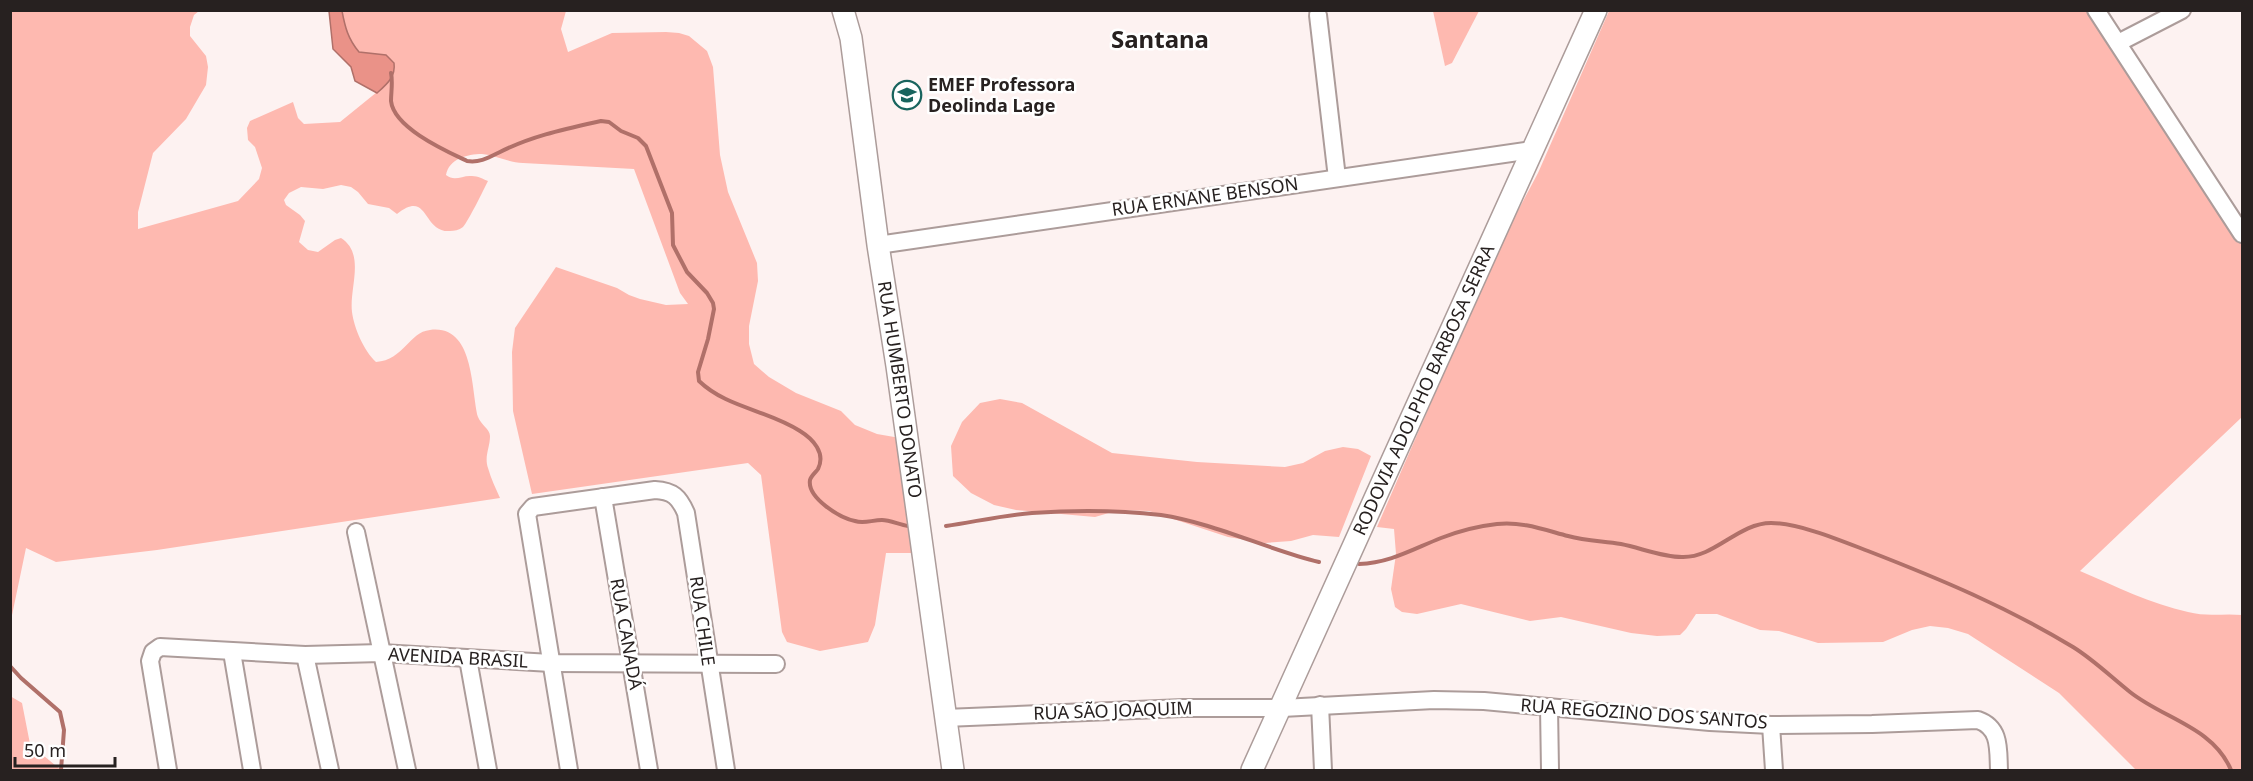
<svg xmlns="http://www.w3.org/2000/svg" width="2253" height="781" font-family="'Noto Sans',sans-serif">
<rect width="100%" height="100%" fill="#fdf2f1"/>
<g fill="#feb9b0">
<path d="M 11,11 L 199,11 L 194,15 L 190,27 L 190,36 L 206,56 L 208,67 L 206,85 L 186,119 L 153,153 L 138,212 L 138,229 L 238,201 L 259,179 L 262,168 L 255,147 L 248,140 L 247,128 L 250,121 L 293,102 L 298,118 L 304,124 L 340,122 L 377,92 L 386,55 L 359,52 C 348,39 345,27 342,11 L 566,11 L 561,29 L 568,52 L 612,33 L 666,32 L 679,33 L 689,36 L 707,51 L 713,67 L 720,155 L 728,192 L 757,263 L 758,281 L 749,326 L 749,344 L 754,364 L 769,377 L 796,393 L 841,411 L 855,425 L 877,434 L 900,438 L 914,553 L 886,553 L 875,625 L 868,642 L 820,651 L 787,642 L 782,632 L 761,475 L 748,463 L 532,494 L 513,411 L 512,352 L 515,328 L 556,267 L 617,288 L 629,295 L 640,299 L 666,305 L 688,304 L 680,293 L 634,169 C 597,167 560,165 523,163 C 509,163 496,155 482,154 C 467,154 449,159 446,175 C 455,182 462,175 472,176 C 478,176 483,179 488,181 C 484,189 468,222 463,227 C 459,230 454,231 450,231 C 422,233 429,188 397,214 L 389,208 L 368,204 L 358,192 L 351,187 L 341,185 L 323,189 L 301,187 L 289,193 L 284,200 L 286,205 L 300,215 L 305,221 L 299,242 L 308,250 L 318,252 L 335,240 L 341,238 C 366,254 349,288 352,312 C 354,328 364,351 376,362 C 404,360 409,332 430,330 C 475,324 471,391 478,417 C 481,425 490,429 490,436 C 490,448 484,456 488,468 C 491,479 496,489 500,498 L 157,550 L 56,562 L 26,548 L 11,620 Z"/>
<polygon points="1433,11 1479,11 1452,63 1445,66"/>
<path d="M 1609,11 L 2089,11 L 2242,240 L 2242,417 L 2080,571 C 2115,586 2151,604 2188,612 C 2207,617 2224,613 2242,615 L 2242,770 L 2136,770 L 2059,693 L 1968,634 L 1948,628 L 1930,626 L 1912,630 L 1883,642 L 1818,643 L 1779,631 L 1760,630 L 1717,614 L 1696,614 L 1686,629 L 1680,635 L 1657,636 L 1631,633 L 1561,617 L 1530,621 L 1461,604 L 1417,614 L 1402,612 L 1395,607 L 1391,589 L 1396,554 L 1394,529 L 1377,527 L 1499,246 L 1538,173 Z"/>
<polygon points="1000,399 1022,403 1112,453 1197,462 1285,467 1303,463 1325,451 1343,447 1358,449 1371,456 1339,537 1313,535 1291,541 1265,543 1228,537 1149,511 1119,510 1095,517 1016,510 994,505 971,493 953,476 951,446 962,422 980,403"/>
<polygon points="10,696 22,703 31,749 44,756 61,770 11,770"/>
</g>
<path fill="#ea9288" stroke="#b07069" stroke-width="1.5" d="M 329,11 L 342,11 C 345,27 348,39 359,52 L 386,55 L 394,63 C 396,77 386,85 377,93 L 355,81 L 351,67 L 333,49 Z"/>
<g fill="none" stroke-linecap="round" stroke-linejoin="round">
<g stroke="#b07069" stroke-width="4">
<path d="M 391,73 C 393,82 391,92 391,101 C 394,128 446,151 467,161 C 479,163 488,158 498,153 C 531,136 565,129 601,121 L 609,122 L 621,131 L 638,138 L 646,146 L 672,213 L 673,245 L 687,272 L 707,293 L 713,303 L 714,309 L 708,339 L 698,372 L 699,381 C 727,408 768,410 800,431 C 813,439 826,453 818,469 C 816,472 811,476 810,480 C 807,498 840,518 855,521 C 864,524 872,520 882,520 C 890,520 900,525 908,526"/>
<path d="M 946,526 C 974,522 1003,515 1032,513 C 1074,510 1118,510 1161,515 C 1214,523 1266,549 1319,562"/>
<path d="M 1359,564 C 1390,563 1413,549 1441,538 C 1459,531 1479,526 1497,524 C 1521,521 1545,530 1568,536 C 1586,541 1603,541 1621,544 C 1641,548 1662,557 1682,557 C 1715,558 1738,523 1771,523 C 1799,523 1842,541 1868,551 C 1940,579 2007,607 2073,647 C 2094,660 2111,677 2130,692 C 2164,719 2213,727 2231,770"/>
<polyline points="10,666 21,678 60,712 64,730 61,770"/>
</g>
<g stroke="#ac9c9a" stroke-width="20">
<g id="minor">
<polyline points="2096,10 2242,234"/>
<polyline points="1318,15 1337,178"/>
<polyline points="2118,43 2182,10"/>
<polyline points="878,245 1532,150"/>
<polyline points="603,497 649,770"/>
<polyline points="356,532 407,770"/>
<polyline points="232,652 252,770"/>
<polyline points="305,655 330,770"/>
<polyline points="468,659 488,770"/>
<polyline points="1320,705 1323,770"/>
<polyline points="1549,707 1550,770"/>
<path d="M 945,718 L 1183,708 L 1282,708 L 1434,700 L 1484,701 L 1710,722 L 1771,725 L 1872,724 L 1978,720 C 2001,728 1998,750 1999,770"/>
<polyline points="1771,725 1774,770"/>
<polyline points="168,770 150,661 153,652 160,647 305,655 381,653 551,663 776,664"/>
<path d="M 569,770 L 527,514 L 533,507 L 655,490 C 673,491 679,497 686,513 L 726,770"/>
</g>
</g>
<g stroke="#ac9c9a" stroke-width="24">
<g id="major">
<path id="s1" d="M 843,10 L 851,38 L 878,245 L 897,366 L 953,770"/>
<path id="s2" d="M 1252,770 L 1596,10"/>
</g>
</g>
<use href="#minor" stroke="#fff" stroke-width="16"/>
<use href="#major" stroke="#fff" stroke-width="21"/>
</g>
<defs>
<g id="school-ring" transform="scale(1.5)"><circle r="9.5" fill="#fff" stroke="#18645e" stroke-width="1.5"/><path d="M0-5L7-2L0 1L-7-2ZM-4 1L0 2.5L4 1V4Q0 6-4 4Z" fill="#18645e"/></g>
</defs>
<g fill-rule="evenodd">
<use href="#school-ring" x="907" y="95"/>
</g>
<g text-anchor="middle" stroke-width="5" stroke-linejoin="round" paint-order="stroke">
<g font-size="18" font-weight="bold" fill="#272120" stroke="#fff" text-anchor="start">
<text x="928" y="91">EMEF Professora<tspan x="928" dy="21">Deolinda Lage</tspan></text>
</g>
<g font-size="18" fill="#272120" stroke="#fff">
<text transform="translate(1205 197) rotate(-8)" y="6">RUA ERNANE BENSON</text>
<text dy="6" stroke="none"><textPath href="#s1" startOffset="384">RUA HUMBERTO DONATO</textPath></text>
<text dy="6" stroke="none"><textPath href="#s2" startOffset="417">RODOVIA ADOLPHO BARBOSA SERRA</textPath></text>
<text transform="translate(702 621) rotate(82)" y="6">RUA CHILE</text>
<text transform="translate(626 634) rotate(80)" y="6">RUA CANADÁ</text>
<text transform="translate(458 658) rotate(3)" y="6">AVENIDA BRASIL</text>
<text transform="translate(1113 711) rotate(-2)" y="6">RUA SÃO JOAQUIM</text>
<text transform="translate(1644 714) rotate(4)" y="6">RUA REGOZINO DOS SANTOS</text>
</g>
<g font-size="24" font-weight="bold" fill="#272120" stroke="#fff">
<text x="1160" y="48">Santana</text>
</g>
</g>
<rect width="2253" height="781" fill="none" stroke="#272120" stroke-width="24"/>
<path d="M15 757v9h100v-9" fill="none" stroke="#272120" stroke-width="3"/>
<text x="24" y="757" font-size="18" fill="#272120" stroke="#ffffff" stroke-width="4.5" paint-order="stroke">50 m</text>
</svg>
